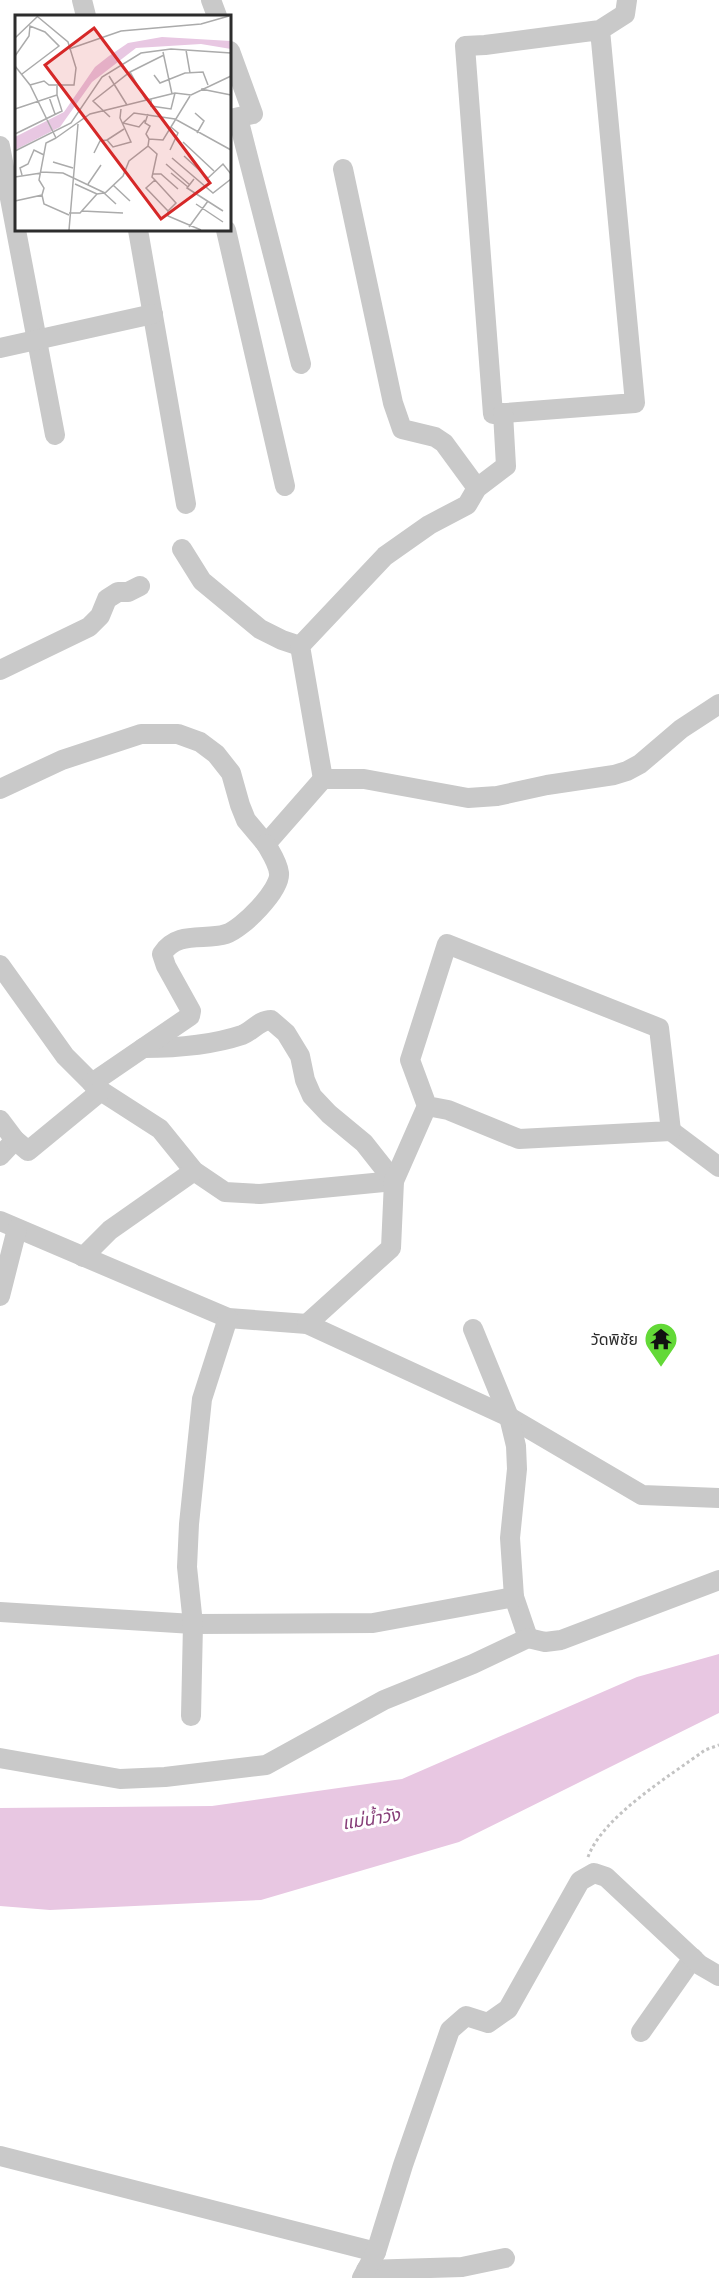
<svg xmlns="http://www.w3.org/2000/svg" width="719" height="2278" font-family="'IBM Plex Sans','Noto Sans Thai',sans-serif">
<rect width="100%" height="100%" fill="#fff"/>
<polygon fill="#e8c7e2" points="719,1654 719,1713 459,1842 261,1900 50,1910 0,1906 0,1808 212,1806 402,1779 637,1677"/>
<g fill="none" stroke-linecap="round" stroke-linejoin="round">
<path stroke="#c3c3c3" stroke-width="3" stroke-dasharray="3 3" stroke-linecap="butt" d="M 588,1857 C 603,1816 670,1776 705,1750 L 719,1745"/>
<g stroke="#c9c9c9" stroke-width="20">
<polyline points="82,0 86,16"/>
<polyline points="211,0 217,16"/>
<polyline points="600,30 635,403 493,414 465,46 485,45 600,30 625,14 627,0"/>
<polyline points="230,51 253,114 230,119"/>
<polyline points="238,118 301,364"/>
<polyline points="0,146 55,435"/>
<polyline points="343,169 393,403 402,429 435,437 444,443 477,488"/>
<polyline points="138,230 186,504"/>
<polyline points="226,230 285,486"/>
<polyline points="0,348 153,314"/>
<polyline points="182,549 202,581 260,629 282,640 300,646"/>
<polyline points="0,670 89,627 100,616 107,599 118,592 128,592 140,586"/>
<polyline points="323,779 300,646 385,556 429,525 467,505 477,488 506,466 503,413"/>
<polyline points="0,789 62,760 141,734 178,734 200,742 216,754 231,773 240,805 246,820 266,844 323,779 364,779 468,798 497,796 547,785 614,775 627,771 640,764 681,729 719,704"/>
<polyline points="0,965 65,1056 92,1083 101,1091 160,1129 194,1171 225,1192 260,1194 394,1181"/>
<path d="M 143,1048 C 175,1048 212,1045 242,1035 C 253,1031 259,1020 271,1020 L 286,1033 L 300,1056 L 305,1080 L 312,1096 L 329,1114 L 364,1143 L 394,1181"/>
<path d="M 92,1083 L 190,1016 L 191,1011 L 166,966 L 162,954 C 177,930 205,941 226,934 C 242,929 281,890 279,873 C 278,863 271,853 266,844"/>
<polyline points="0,1120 15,1140 0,1156"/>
<polyline points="671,1131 719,1167"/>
<polyline points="15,1140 28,1151 101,1091"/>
<polyline points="0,1221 228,1318 307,1324 509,1417 642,1495 719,1498"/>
<polyline points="83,1257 110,1230 194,1171"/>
<polyline points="0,1296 17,1229"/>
<polyline points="307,1324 391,1248 394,1181 427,1106 410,1060 447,944 659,1028 671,1131 519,1139 448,1110 427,1106"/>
<polyline points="514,1597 528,1638"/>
<polyline points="0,1612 193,1624 373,1623 514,1597 510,1538 517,1469 516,1446 509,1417 473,1329"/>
<polyline points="191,1716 193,1624 187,1567 189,1524 202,1399 228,1318"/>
<polyline points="0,1758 120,1779 165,1777 266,1765 384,1700 473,1664 528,1638 545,1642 561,1640 719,1580"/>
<polyline points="641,2032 693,1958"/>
<polyline points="0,2156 376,2252"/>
<polyline points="366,2270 462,2267 505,2258"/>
<polyline points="362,2278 376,2252 403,2165 450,2030 466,2016 488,2023 508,2009 580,1881 594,1873 606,1877 700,1965 719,1976"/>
</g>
</g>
<defs>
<g id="temple-pin" transform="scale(1.725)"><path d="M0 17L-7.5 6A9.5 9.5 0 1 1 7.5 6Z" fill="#63d937" stroke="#fff"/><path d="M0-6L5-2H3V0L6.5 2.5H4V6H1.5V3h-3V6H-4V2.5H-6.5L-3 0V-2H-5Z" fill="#111"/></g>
</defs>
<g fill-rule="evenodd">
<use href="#temple-pin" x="661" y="1339"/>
</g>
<g text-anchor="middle" stroke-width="6" stroke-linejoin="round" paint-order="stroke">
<g font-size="16" fill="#2c2c2c" stroke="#fff" text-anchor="end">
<text x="638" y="1345">วัดพิชัย</text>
</g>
<g font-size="18" font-style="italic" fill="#88407a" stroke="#fff">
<text transform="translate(371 1819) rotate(-9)" y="6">แม่น้ำวัง</text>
</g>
</g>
<g transform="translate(15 15)">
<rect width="216" height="216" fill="#fff"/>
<path d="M 147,22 L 216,26 L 216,34 L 186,29 L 121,33 L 77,67 L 45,112 L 0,135 L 0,122 L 49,97 L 80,52 L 94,41 L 113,28 Z" fill="#e8c7e2"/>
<path fill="none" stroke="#ababab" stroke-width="1.5" d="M 0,23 L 23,1M 54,34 L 106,16 L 186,9 L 214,1M 171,35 L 175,58M 148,37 L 157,79M 0,41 L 14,21 L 15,11 L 30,17 L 44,31 L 7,59M 0,51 L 15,70 L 41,123 L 75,99 L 160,78 L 176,80 L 216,61M 115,57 L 131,85M 139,60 L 145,68 L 170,58 L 188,57 L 193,70M 94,61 L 112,90M 15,70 L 29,66 L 34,70 L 59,70 L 61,53 L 53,27 L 23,2M 186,74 L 216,80M 34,82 L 40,99M 136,84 L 136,91 L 156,94 L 160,78M 0,94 L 42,80 L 42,71M 106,94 L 105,103 L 116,127 L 98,132 L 92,125 L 109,114M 180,98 L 189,106 L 182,118M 133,99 L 130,108 L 135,111 L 131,119 L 134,124M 95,102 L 78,86 L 115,57 L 149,40M 108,108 L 119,98 L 160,104 L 216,135M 108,108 L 124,112 L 130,105M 0,119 L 47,96 L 42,80M 168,127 L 199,156M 133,131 L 142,139 L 137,162 L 140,165M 155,135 L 163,118 L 156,112M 0,136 L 56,108 L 87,62 L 126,38 L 156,34 L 216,38M 79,138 L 85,126 L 92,125M 169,141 L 193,163 L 208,149 L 216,159M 157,143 L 198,178 L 216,164M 38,147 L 58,153M 151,149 L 175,170M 26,157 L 48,158 L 90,178 L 108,161 L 114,146 L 133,131 L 134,124 L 148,125 L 175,81M 156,158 L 173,172M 138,159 L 146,159 L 163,174M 7,160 L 5,153 L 13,149 L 19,135 L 29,140M 0,162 L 26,158M 179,164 L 172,173 L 208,196M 60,169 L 82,179M 73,169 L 86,150M 98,170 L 115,186M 27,180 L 29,189 L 54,200M 0,186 L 27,180 L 29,173 L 24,165 L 31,128 L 41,123M 181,189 L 208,207M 67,196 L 108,198M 153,196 L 131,173 L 140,165 L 161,188 L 153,196 L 153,201 L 186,215M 54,198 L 65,198 L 82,179 L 89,178 L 101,189M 174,212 L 193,186M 54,215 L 63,109"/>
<path fill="#d62828" fill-opacity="0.15" stroke="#d62828" stroke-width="3" d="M 79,13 L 195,168 L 146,204 L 30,50 Z"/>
<rect width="216" height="216" fill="none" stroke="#2c2c2c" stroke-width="3"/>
</g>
</svg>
